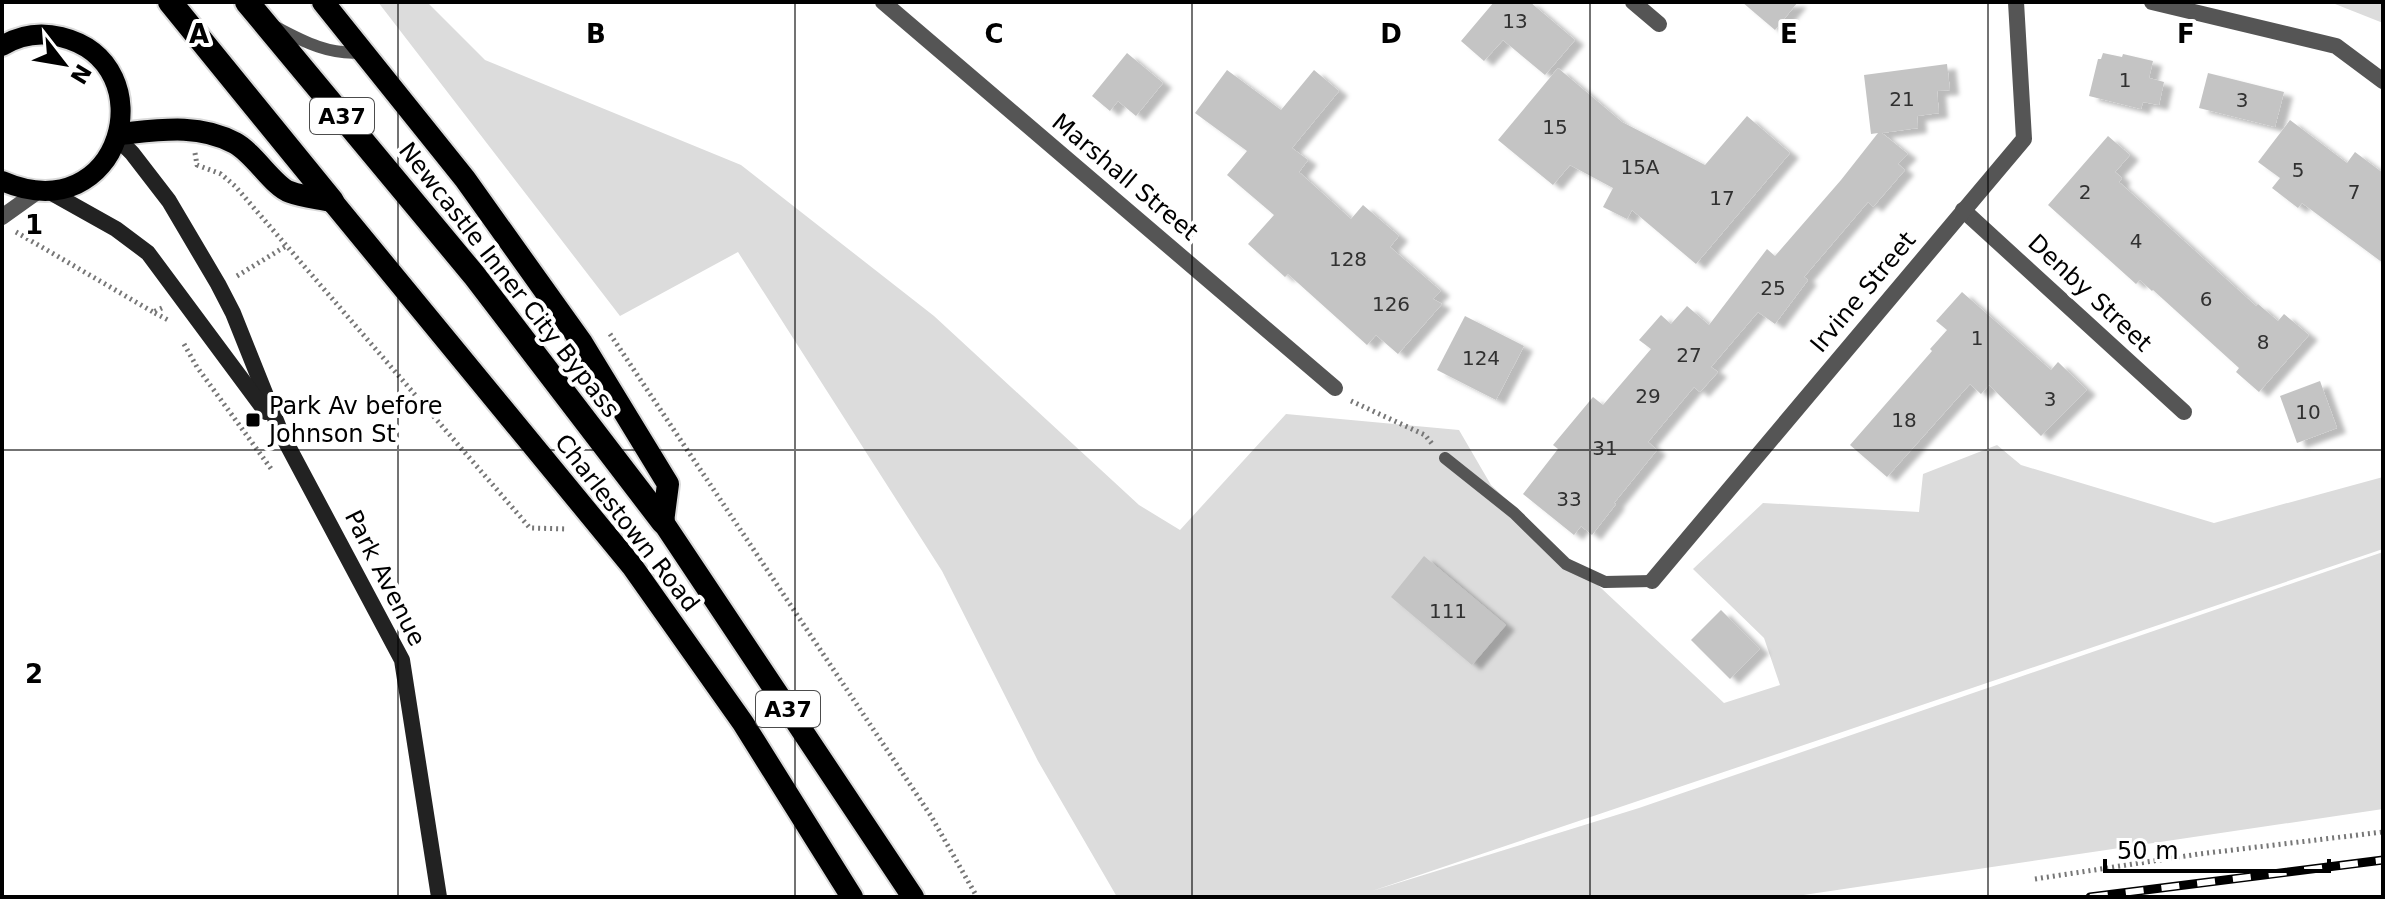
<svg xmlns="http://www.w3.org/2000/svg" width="2385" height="899" font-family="'DejaVu Sans',sans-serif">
<defs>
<filter id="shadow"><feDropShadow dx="9" dy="5" stdDeviation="2" flood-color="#0004"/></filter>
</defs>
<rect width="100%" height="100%" fill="#fff"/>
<g fill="#dcdcdc">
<polygon points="378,2 427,2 485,60 741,165 934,316 1139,505 1180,530 1286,414 1459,430 1491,485 1724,703 1780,685 1764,638 1693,569 1763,503 1919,512 1923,474 1997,445 2021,465 2214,523 2383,477 2383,549 1372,891 1639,808 2383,552 2383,809 1790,897 1117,897 1038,761 942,571 738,252 620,316"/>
<polygon points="2330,2 2383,2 2383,23"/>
</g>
<g fill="#c4c4c4" filter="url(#shadow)">
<polygon points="1494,2 1530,2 1575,40 1545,75 1503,40 1484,61 1461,41"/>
<polygon points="1742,2 1798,2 1775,30"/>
<polygon points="1127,53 1163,83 1136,116 1118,101 1110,111 1092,96"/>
<polygon points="2103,53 2122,57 2123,54 2153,61 2149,78 2164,82 2159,105 2143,102 2141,109 2089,96 2098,59 2101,59"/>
<polygon points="1947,64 1950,90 1937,91 1939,113 1917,116 1918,128 1882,133 1908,154 1898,164 1905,170 1873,207 1868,202 1804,277 1808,280 1775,324 1758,312 1711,367 1718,372 1700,392 1694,387 1648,442 1657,450 1614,503 1616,504 1592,535 1581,526 1574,535 1523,494 1558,449 1553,445 1593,397 1603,405 1651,349 1639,340 1661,315 1671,324 1687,306 1709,325 1767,249 1775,256 1841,180 1878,133 1871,134 1864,75"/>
<polygon points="1558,68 1622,122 1705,165 1747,116 1790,153 1696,264 1632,210 1627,219 1603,207 1613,188 1570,165 1553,185 1498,140"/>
<polygon points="1227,70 1281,110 1314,70 1339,91 1292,148 1308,160 1299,172 1351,219 1363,205 1399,236 1390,247 1441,291 1433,299 1442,304 1398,354 1376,335 1367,345 1288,274 1285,277 1248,244 1274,215 1227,175 1247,151 1195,113"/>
<polygon points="2208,73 2284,92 2275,127 2199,108"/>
<polygon points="2290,120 2347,163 2355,152 2383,173 2383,263 2302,203 2298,208 2272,188 2280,178 2258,162"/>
<polygon points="2108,136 2130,155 2115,172 2122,178 2119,182 2256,306 2258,304 2278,321 2284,314 2309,335 2259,392 2236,372 2239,368 2153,290 2152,291 2140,280 2136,284 2048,205"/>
<polygon points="1962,292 2051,370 2058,362 2087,390 2041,436 1989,385 1981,394 1970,384 1887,477 1850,445 1932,351 1930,349 1947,330 1936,321"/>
<polygon points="1465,316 1524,346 1496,400 1437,370"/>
<polygon points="2320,381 2337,428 2297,443 2280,396"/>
<polygon points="1424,556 1506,625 1472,665 1391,597"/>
<polygon points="1721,610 1760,649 1730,679 1691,640"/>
</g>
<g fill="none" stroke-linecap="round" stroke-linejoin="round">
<g stroke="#dbdbdb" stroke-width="24">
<path id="primary" d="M 2,46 C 20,35 41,32 61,37 C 167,63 122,233 2,181"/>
</g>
<g stroke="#dbdbdb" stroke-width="26">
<g id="trunk">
<polyline points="323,2 465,179 582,343 668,484 663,522 913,897"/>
<path d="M 119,134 C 159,130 198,123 235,143 C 254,153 274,187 290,192 C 303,197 319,198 332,201 L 632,566 L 743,723 L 852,897"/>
</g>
</g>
<g stroke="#dbdbdb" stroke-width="28">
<g id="motorway">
<polyline points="170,2 332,201"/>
<polyline points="247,2 474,275 663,522"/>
</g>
</g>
<g stroke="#777" stroke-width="5" stroke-dasharray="2 4" stroke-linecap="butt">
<polyline points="195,153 197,165 221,174 235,186 530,528 568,529"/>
<polyline points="16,232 153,312"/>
<polyline points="237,276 286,246"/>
<polyline points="162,308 153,312 168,320"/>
<polyline points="610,334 931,816 977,897"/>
<polyline points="184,344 197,367 272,470"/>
<polyline points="1351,401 1425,435 1433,445"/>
<polyline points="2035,879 2199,854 2383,832"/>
</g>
<g stroke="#555" stroke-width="12">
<path d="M 276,27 C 304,42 331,56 364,52"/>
<polyline points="1445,458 1514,513 1566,564 1605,582 1652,581"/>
</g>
<g stroke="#555" stroke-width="16">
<polyline points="883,2 1335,388"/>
<polyline points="1633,2 1659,24"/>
<polyline points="2152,2 2336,46 2383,81"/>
<polyline points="1963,210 2184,412"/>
<polyline points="2,217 37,192"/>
<polyline points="1652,581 2024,139 2016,2"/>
</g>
<g stroke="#222" stroke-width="16">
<polyline points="117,138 132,153 169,201 218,284 233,313 281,433 402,660 439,897"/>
<polyline points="50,192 116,229 148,253 266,412"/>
</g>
<use href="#primary" stroke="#000" stroke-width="20"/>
<use href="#trunk" stroke="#000" stroke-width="22"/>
<use href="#motorway" stroke="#000" stroke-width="24"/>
<g stroke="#000" stroke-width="9">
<polyline id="rail" points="2090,897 2383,860"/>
</g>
<use href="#rail" stroke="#fff" stroke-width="6" stroke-dasharray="18" stroke-linecap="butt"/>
</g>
<path fill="none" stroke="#000" stroke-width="2" stroke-opacity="0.55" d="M 398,2 L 398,897M 795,2 L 795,897M 1192,2 L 1192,897M 1590,2 L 1590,897M 1988,2 L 1988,897M 2,450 L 2383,450"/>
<rect fill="#000" stroke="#fff" stroke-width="3" x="245" y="412" width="16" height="16" rx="4"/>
<g text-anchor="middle" stroke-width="8" stroke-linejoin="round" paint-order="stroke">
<g font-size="20" fill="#313131">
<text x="1515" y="28">13</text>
<text x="2125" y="87">1</text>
<text x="1902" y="106">21</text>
<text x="2242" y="107">3</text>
<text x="1555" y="134">15</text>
<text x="1640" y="174">15A</text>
<text x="2298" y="177">5</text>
<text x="2085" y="199">2</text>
<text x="2354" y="199">7</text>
<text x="1722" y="205">17</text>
<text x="2136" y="248">4</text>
<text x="1348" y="266">128</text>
<text x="1773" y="295">25</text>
<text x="2206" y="306">6</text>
<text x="1391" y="311">126</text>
<text x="1977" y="345">1</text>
<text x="2263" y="349">8</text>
<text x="1689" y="362">27</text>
<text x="1481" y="365">124</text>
<text x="1648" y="403">29</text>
<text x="2050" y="406">3</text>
<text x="2308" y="419">10</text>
<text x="1904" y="427">18</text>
<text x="1605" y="455">31</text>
<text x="1569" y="506">33</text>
<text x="1448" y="618">111</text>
</g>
<g fill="#fff" stroke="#4c4c4c" stroke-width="2">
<rect x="310" y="98" width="64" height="36" rx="6"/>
<rect x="756" y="691" width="64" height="36" rx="6"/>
</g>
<g font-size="22" font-weight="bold" fill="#000">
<text x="342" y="124">A37</text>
<text x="788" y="717">A37</text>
</g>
<g font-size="24" fill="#000" stroke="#fff">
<text transform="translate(1125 177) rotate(40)" y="8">Marshall Street</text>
<text transform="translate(509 280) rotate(52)" y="8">Newcastle Inner City Bypass</text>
<text transform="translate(1863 292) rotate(-50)" y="8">Irvine Street</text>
<text transform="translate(2090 293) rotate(43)" y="8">Denby Street</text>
<text transform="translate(627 523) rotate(52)" y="8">Charlestown Road</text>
<text transform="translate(385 578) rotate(63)" y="8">Park Avenue</text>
</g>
<g font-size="24" fill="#000" stroke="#fff" text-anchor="start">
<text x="269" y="414">Park Av before<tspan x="269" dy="28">Johnson St</tspan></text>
</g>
</g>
<g font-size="26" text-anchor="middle" font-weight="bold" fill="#000" stroke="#fff" stroke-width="8" stroke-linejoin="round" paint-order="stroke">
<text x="199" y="43">A</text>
<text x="596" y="43">B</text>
<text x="994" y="43">C</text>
<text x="1391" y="43">D</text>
<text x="1789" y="43">E</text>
<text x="2186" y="43">F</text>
<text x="34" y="234">1</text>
<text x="34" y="683">2</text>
</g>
<rect width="2385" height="899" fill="none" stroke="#000000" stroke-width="8"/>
<g transform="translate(64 64) rotate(121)" stroke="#ffffff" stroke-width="6" paint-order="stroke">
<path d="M0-6L14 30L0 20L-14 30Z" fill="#000000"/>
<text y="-12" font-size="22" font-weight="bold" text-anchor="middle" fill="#000000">N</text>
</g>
<path d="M2105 859v12h224v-12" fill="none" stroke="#000000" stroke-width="4"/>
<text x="2117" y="859" font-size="24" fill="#000000" stroke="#ffffff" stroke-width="6" paint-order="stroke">50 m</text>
</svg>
